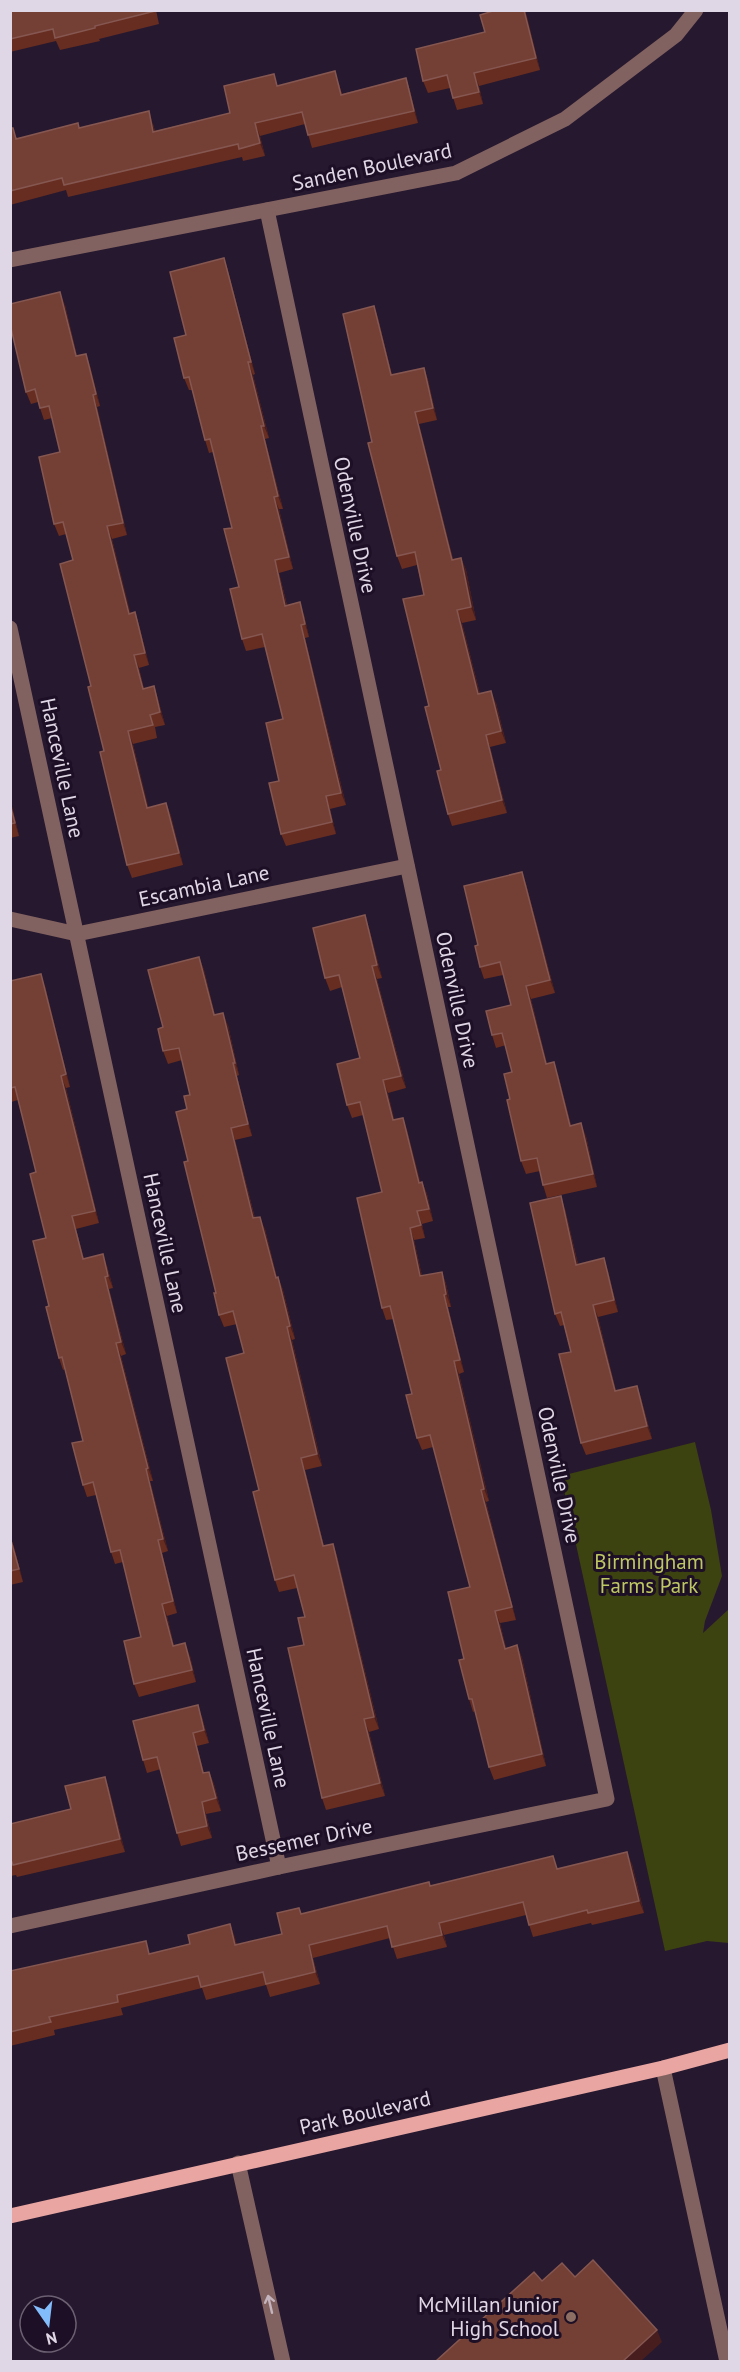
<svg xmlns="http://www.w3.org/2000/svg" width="740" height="2372" font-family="'PT Sans',sans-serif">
<rect width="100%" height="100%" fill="#26182f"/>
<polygon fill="#3d4211" points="695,1442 711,1510 722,1576 705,1621 703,1633 729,1609 729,1943 707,1941 665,1951 561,1476"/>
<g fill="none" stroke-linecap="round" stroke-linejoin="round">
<g stroke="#826260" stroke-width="15">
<polyline points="10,260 456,173 565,119 676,35 696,10"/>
<polyline points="10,628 279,1867"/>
<polyline points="10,919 77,934 407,866"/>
<polyline points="10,1926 279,1867 607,1799 267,210"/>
<polyline points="663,2068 727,2362"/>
<polyline points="238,2163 283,2362"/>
</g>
<polyline stroke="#e8a5a1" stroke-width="15" points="10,2216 663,2068 730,2050"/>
</g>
<g fill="#672d20">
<polygon points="10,10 156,10 159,24 99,39 100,41 60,50 56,41 10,52"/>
<polygon points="496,10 525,10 540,70 479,86 483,104 457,110 450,88 428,93 423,81 485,32"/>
<polygon points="406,78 410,91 418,123 312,148 305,124 260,136 265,156 243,161 242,157 68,197 66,190 10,205 10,128 17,138 79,128 153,124 155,131 230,113 278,85 339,84 342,94"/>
<polygon points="224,258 228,271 255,374 253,375 269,438 265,439 283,509 279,509 293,569 279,573 287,605 304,615 309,637 305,638 346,805 330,809 336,834 286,846 281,834 279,781 283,719 265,647 246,651 242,639 239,587 232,528 213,452 209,453 205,440 192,390 189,390 184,378 186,335"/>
<polygon points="65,305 77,356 86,354 90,366 100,406 97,407 127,535 112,539 130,613 135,612 139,625 149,665 139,668 144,689 154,686 158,699 165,725 155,727 157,738 133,744 148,808 166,803 171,816 183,865 132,878 127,865 91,686 73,560 66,534 59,536 54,524 60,452 52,418 44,420 38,402 31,404 26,392"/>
<polygon points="374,306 378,318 392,375 424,368 428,380 437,420 419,424 453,559 461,558 466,570 476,620 462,623 480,694 496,703 506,743 490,747 507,813 452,826 448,814 441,770 429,706 424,595 417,565 402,569 397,556 372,442"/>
<polygon points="10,798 19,836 10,838"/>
<polygon points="526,884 555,993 531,999 547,1064 558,1074 571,1125 586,1136 597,1187 547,1198 543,1185 540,1171 526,1174 521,1161 510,1099 512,1072 506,1045 496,1048 492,1035 511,1005 503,975 484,979 480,967 478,945"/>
<polygon points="369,928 382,978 377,979 406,1088 388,1093 394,1120 407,1130 420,1182 422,1182 427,1194 433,1221 422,1224 425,1238 414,1240 422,1276 442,1272 446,1284 451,1307 448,1307 464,1372 459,1374 489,1501 486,1502 516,1620 500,1623 506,1648 517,1645 522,1658 546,1766 494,1780 489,1767 475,1711 473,1712 469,1699 464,1659 470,1587 433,1447 422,1450 417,1438 412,1394 394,1319 386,1320 382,1308 382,1192 363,1115 352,1118 347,1105 360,1058 342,987 330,991 325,978"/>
<polygon points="199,957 204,970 215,1015 228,1025 239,1075 237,1076 252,1136 235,1140 255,1218 265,1229 277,1278 278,1277 283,1290 295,1339 292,1340 322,1466 305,1470 324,1546 333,1544 337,1556 379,1729 369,1732 385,1796 326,1810 322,1798 304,1645 305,1617 297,1588 279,1592 275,1580 259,1490 244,1353 237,1324 224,1327 219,1315 216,1293 188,1161 187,1109 190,1095 182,1060 168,1064 163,1051 163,1027"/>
<polygon points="10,981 45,986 70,1087 66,1088 99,1223 76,1229 84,1259 107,1266 113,1288 109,1289 126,1354 121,1356 153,1481 150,1481 168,1551 162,1553 177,1613 167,1616 174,1646 190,1656 196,1682 139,1697 134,1684 141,1637 123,1562 115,1564 111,1552 96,1495 87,1497 83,1485 83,1441 65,1369 63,1370 59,1358 49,1306 46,1238 36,1172 18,1100 11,1102 10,1100"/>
<polygon points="565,1209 578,1264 608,1271 618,1312 598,1317 616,1391 637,1386 641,1398 652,1439 586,1455 581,1443 571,1352 564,1325 560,1326 555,1314"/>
<polygon points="10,1536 14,1547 23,1582 10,1585"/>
<polygon points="202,1717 209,1743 197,1746 204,1773 209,1772 214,1784 221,1811 206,1814 212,1838 181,1846 177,1833 161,1769 147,1773 143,1760"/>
<polygon points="105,1777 109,1789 125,1852 17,1877 16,1875 10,1876 10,1824 71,1809"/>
<polygon points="632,1864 644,1913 592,1925 591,1923 533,1937 526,1915 444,1935 447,1947 397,1959 390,1938 313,1958 320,1984 270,1997 266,1985 206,2000 202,1988 121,2008 123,2015 54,2030 55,2035 10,2046 10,1971 150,1954 190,1944 230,1924 237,1945 282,1934 301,1914 430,1886 558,1869"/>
</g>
<g fill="#481d1d">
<polygon points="524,10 527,16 540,70 536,58"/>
<polygon points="335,71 339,84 345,107 341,95"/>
<polygon points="474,73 479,86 483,104 479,92"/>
<polygon points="406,78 410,91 418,123 414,111"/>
<polygon points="149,111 153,124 158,144 153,132"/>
<polygon points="255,123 260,136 265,156 260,143"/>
<polygon points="224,258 228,271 255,374 251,362"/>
<polygon points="60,292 65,305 80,369 76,356"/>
<polygon points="374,306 378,318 395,388 391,375"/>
<polygon points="86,354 90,366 100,406 96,394"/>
<polygon points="248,362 253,375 269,438 264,426"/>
<polygon points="424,368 428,380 437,420 433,408"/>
<polygon points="93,395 97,407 127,535 123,523"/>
<polygon points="415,412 419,424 456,572 452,560"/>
<polygon points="261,426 265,439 283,509 278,496"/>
<polygon points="274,497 279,509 293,569 289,557"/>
<polygon points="107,526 112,539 134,626 129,614"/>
<polygon points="461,558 466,570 476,620 471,607"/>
<polygon points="275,560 279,573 290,618 285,606"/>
<polygon points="300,602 304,615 309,637 305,624"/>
<polygon points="457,610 462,623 483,706 478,694"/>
<polygon points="135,612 139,625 149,665 145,653"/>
<polygon points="301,625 305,638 346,805 341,793"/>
<polygon points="134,655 139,668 147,702 143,689"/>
<polygon points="154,686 158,699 165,725 160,712"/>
<polygon points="491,691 496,703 506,743 501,731"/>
<polygon points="128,731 133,744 152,821 147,808"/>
<polygon points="486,735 490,747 507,813 502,800"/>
<polygon points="326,796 330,809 336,834 332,822"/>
<polygon points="10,798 19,836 15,823 10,804"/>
<polygon points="166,803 171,816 183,865 179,853"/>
<polygon points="522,872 526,884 555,993 550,980"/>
<polygon points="365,915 369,928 382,978 377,965"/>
<polygon points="199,957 204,970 218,1028 214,1015"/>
<polygon points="372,966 377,979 406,1088 401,1076"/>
<polygon points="41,974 45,986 70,1087 66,1074"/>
<polygon points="526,986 531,999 550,1076 546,1064"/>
<polygon points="223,1013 228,1025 239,1075 235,1063"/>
<polygon points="554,1062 558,1074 574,1138 570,1126"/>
<polygon points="233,1063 237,1076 252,1136 248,1124"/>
<polygon points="61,1076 66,1088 99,1223 95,1211"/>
<polygon points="383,1080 388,1093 398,1133 393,1120"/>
<polygon points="403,1118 407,1130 424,1195 419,1183"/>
<polygon points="581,1123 586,1136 597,1187 593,1174"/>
<polygon points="231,1128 235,1140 258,1231 253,1218"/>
<polygon points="422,1182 427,1194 433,1221 429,1209"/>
<polygon points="561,1196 565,1209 581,1277 576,1265"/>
<polygon points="417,1211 422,1224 425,1238 421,1225"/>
<polygon points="72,1216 76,1229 87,1271 83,1259"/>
<polygon points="260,1217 265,1229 280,1290 276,1278"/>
<polygon points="410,1228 414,1240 425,1289 420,1276"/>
<polygon points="103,1254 107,1266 113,1288 108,1276"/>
<polygon points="604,1258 608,1271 618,1312 614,1300"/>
<polygon points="442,1272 446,1284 451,1307 446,1294"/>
<polygon points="105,1277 109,1289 126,1354 121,1342"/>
<polygon points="278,1277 283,1290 295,1339 290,1326"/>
<polygon points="444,1295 448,1307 464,1372 460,1360"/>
<polygon points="593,1305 598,1317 619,1404 615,1391"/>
<polygon points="287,1327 292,1340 322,1466 317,1454"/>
<polygon points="116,1343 121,1356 153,1481 148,1468"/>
<polygon points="454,1361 459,1374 489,1501 484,1489"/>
<polygon points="637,1386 641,1398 652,1439 647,1426"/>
<polygon points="301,1458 305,1470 327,1559 323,1546"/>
<polygon points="146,1469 150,1481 168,1551 163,1539"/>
<polygon points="481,1490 486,1502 516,1620 512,1607"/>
<polygon points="10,1536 14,1547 23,1582 19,1569"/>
<polygon points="158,1540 162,1553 177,1613 173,1601"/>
<polygon points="333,1544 337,1556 379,1729 374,1717"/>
<polygon points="162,1604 167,1616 177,1659 173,1646"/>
<polygon points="495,1611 500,1623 509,1661 505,1649"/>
<polygon points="185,1643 190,1656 196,1682 192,1670"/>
<polygon points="517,1645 522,1658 546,1766 542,1754"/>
<polygon points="198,1705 202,1717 209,1743 204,1730"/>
<polygon points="364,1719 369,1732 385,1796 380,1783"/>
<polygon points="193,1733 197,1746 207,1786 203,1773"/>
<polygon points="209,1772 214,1784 221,1811 216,1798"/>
<polygon points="105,1777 109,1789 125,1852 120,1839"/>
<polygon points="202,1802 206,1814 212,1838 207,1826"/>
<polygon points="627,1852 632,1864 644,1913 639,1901"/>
<polygon points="439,1923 444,1935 447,1947 442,1935"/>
<polygon points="230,1924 235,1937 240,1958 235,1945"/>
<polygon points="309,1945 313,1958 320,1984 315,1972"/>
<polygon points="657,2330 662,2342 641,2361 623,2361"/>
</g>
<g fill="#743f35" stroke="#855751" stroke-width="1.5">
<polygon points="10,10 154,10 155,11 95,26 95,28 55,38 53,29 10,39"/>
<polygon points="496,10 524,10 536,58 474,73 479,92 453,98 447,75 423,81 416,49 485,32 480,15"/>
<polygon points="335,71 341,95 406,78 414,111 308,135 302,112 255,123 260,143 239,149 238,144 64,185 62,178 10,191 10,128 13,128 16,139 78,123 79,128 149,111 153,132 230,113 224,86 274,74 277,86"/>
<polygon points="224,258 251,362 248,362 264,426 261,426 278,496 274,497 289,557 275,560 285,606 300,602 305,624 301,625 341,793 326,796 332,822 281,834 269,783 279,781 266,723 283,719 262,634 242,639 230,589 239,587 224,529 232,528 210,439 205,440 189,377 184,378 174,338 186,335 170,272"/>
<polygon points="60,292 76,356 86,354 96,394 93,395 123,523 107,526 129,614 135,612 145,653 134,655 143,689 154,686 160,712 150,715 153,725 128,731 147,808 166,803 179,853 127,865 100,752 104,751 88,687 91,686 60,564 73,560 63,522 54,524 39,457 60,452 49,406 40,408 35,389 26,392 10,324 10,304"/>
<polygon points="374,306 391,375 424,368 433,408 415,412 452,560 461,558 471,607 457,610 478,694 491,691 501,731 486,735 502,800 448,814 437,771 441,770 425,707 429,706 403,599 424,595 415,552 397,556 368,443 372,442 343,314"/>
<polygon points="10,804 15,823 10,824"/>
<polygon points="522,872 550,980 526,986 546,1064 554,1062 570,1126 581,1123 593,1174 543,1185 537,1158 521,1161 507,1100 510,1099 504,1074 512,1072 502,1033 492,1035 486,1011 511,1005 500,962 480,967 475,946 478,945 464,886"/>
<polygon points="365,915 377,965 372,966 401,1076 383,1080 393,1120 403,1118 419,1183 422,1182 429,1209 417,1211 421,1225 410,1228 420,1276 442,1272 446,1294 444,1295 460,1360 454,1361 484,1489 481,1490 512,1607 495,1611 505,1649 517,1645 542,1754 489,1767 472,1699 469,1699 459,1660 464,1659 448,1592 470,1587 430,1435 417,1438 406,1395 412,1394 390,1306 382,1308 357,1198 382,1192 360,1102 347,1105 337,1064 360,1058 339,975 325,978 313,928"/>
<polygon points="199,957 214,1015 223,1013 235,1063 233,1063 248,1124 231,1128 253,1218 260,1217 276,1278 278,1277 290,1326 287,1327 317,1454 301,1458 323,1546 333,1544 374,1717 364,1719 380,1783 322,1798 288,1648 304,1645 298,1618 305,1617 294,1575 275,1580 253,1492 259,1490 226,1358 244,1353 233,1311 219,1315 214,1293 216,1293 184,1162 188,1161 176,1112 187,1109 184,1096 190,1095 179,1048 163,1051 158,1029 163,1027 148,970"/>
<polygon points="41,974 66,1074 61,1076 95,1211 72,1216 83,1259 103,1254 108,1276 105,1277 121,1342 116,1343 148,1468 146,1469 163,1539 158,1540 173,1601 162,1604 173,1646 185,1643 192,1670 134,1684 124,1641 141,1637 120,1550 111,1552 93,1482 83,1485 72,1443 83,1441 62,1357 59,1358 46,1307 49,1306 33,1241 46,1238 30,1174 36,1172 15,1087 10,1088 10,981"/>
<polygon points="561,1196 576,1265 604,1258 614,1300 593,1305 615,1391 637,1386 647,1426 581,1443 559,1354 571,1352 561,1312 555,1314 530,1203"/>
<polygon points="10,1537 19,1569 10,1571"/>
<polygon points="198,1705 204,1730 193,1733 203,1773 209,1772 216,1798 202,1802 207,1826 177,1833 157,1757 143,1760 133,1721"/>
<polygon points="105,1777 120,1839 13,1865 12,1862 10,1863 10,1824 71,1809 65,1786"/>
<polygon points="627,1852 639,1901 588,1913 587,1910 529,1925 523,1902 439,1923 442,1935 392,1947 387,1926 309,1945 315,1972 266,1984 263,1972 201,1987 198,1976 117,1995 118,2002 49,2017 51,2022 10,2032 10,1971 146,1941 149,1954 190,1944 188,1935 230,1924 235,1945 282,1934 277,1913 299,1908 301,1914 429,1882 430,1886 553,1856 557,1869"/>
<polygon points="593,2260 657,2330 623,2361 436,2361 534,2272 542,2281 562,2263 575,2277"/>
</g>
<defs><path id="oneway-shaft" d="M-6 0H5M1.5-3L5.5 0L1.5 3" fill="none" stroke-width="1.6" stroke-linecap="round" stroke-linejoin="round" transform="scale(1.5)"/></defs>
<use stroke="#c4b4be" href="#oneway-shaft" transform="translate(270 2304) rotate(-103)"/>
<circle fill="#8d6e63" stroke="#1d0f25" stroke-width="2" cx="571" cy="2317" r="6"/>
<g text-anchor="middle" stroke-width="6" stroke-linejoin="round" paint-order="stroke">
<g font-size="21" fill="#e0d7e6" stroke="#1d0f25">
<text transform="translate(372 167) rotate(-12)" y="7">Sanden Boulevard</text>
<text transform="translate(355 525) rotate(78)" y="7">Odenville Drive</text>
<text transform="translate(62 768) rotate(78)" y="7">Hanceville Lane</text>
<text transform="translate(204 886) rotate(-12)" y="7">Escambia Lane</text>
<text transform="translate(457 1000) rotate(78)" y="7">Odenville Drive</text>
<text transform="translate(165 1243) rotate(78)" y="7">Hanceville Lane</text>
<text transform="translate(559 1475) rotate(78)" y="7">Odenville Drive</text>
<text transform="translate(268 1718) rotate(78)" y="7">Hanceville Lane</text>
<text transform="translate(304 1840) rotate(-12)" y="7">Bessemer Drive</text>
<text transform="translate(365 2113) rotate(-13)" y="7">Park Boulevard</text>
</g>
<g font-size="21" fill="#bdc763" stroke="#1d0f25">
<text x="649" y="1569">Birmingham<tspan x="649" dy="24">Farms Park</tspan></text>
</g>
<g font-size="21" fill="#e0d7e6" stroke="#1d0f25" text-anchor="end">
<text x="559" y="2312">McMillan Junior<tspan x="559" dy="24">High School</tspan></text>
</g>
</g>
<rect width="740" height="2372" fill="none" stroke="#e0d7e6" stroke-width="24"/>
<g transform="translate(48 2324) rotate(166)"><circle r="28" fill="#1d0f25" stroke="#6b5f72" stroke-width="1.5"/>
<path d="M0-4.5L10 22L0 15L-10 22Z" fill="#83bcfa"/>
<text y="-9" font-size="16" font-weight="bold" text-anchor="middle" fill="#e0d7e6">N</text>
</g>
</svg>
